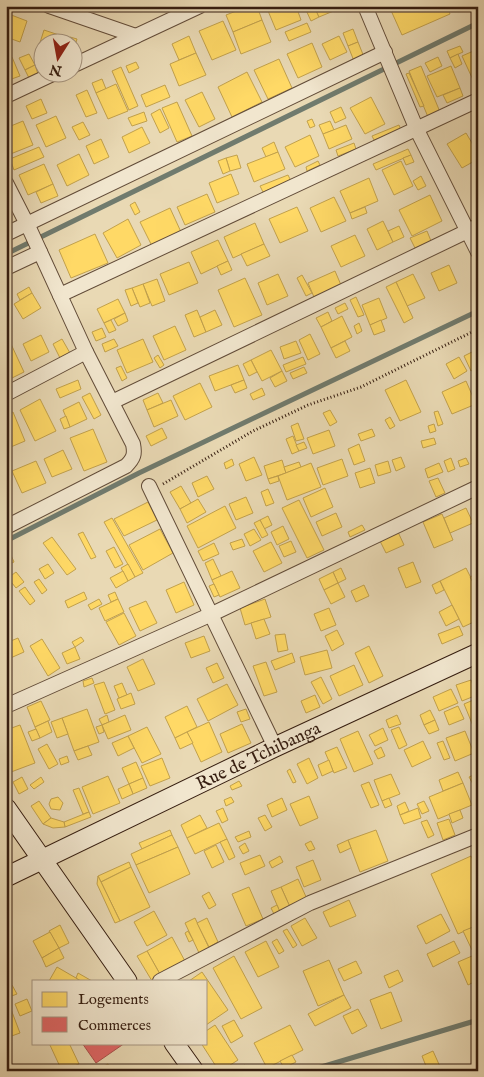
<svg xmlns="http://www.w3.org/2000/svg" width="484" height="1077" font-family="'IM FELL English',serif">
<rect width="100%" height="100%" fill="#e9d9b4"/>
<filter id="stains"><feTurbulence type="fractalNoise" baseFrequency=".004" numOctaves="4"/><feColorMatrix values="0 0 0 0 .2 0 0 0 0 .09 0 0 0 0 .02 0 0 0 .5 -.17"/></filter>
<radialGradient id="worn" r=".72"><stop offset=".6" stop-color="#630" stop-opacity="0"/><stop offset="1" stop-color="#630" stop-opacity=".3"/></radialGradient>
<g fill="#ffd966" stroke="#c2a14c">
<polygon points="249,6 257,6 262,20 233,32 226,15"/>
<polygon points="266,6 296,6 301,20 276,30"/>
<polygon points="314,6 319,17 311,21 306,10"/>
<polygon points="314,6 334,6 336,10 319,17"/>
<polygon points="389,6 447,6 450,14 402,35"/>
<polygon points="6,13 27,21 20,42 6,37"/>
<polygon points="262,20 271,42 241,54 233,32"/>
<polygon points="223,21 236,50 212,60 199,31"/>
<polygon points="307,23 311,32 289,41 285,32"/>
<polygon points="353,29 358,42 348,46 343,33"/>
<polygon points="44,30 65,37 63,42 42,42 42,51 38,49"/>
<polygon points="189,36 196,53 179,60 172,44"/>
<polygon points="339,36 347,52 330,60 322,44"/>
<polygon points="70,37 77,39 72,56 72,42 68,42"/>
<polygon points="358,42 364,57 354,61 348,46"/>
<polygon points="312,43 322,67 298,78 287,54"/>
<polygon points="460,46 463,52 450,58 447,51"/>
<polygon points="478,49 478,80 474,82 462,56"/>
<polygon points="196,53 206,75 179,86 170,64"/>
<polygon points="29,54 35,65 25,70 19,58"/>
<polygon points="458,54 462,64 455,68 450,58"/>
<polygon points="12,57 20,76 6,81 6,60"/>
<polygon points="438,57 442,66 430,72 425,63"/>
<polygon points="279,59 292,88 268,99 254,70"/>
<polygon points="136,62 139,68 129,73 126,66"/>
<polygon points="35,65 38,74 29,78 25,70"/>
<polygon points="421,66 440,112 428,117 409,71"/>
<polygon points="451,66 460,88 437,97 427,76"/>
<polygon points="121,67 138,106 129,110 112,71"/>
<polygon points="247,72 262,102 232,117 218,87"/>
<polygon points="409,73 424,106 420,107 406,74"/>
<polygon points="102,79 106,89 96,93 92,83"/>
<polygon points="116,84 128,111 108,119 96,93"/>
<polygon points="165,85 170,97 146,107 141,95"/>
<polygon points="460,88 463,96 447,103 443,95"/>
<polygon points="87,90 97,113 86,117 76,95"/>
<polygon points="202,92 215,119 199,127 185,100"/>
<polygon points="371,97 385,124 365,134 350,108"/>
<polygon points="41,99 47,113 32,119 26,106"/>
<polygon points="177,102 192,136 177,142 162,108"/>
<polygon points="341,107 346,118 335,123 330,112"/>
<polygon points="160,109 169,128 160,133 151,114"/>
<polygon points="144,112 147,121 132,126 128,118"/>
<polygon points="56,116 66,138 46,147 36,125"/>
<polygon points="312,119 315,126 310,128 307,121"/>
<polygon points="23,121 33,145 8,155 6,128"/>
<polygon points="330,121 334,130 323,134 319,125"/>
<polygon points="83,122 90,135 79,140 72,127"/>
<polygon points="346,125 352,139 329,149 323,134"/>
<polygon points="399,125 401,130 374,140 372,136"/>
<polygon points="142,127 150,143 129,153 122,137"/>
<polygon points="466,133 478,153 478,159 462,168 447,144"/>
<polygon points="310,135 319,156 295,167 285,147"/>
<polygon points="101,139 109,157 94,164 86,146"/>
<polygon points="274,142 278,152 266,157 262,148"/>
<polygon points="354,143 356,149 338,156 336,150"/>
<polygon points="39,147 44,157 14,170 10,159"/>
<polygon points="408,149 411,155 376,170 373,164"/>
<polygon points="278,152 285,169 254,182 247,164"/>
<polygon points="79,154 89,175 67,186 57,165"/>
<polygon points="237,155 241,168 230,171 226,158"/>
<polygon points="411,155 414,162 406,165 403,158"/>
<polygon points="226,158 230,171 223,174 218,161"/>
<polygon points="318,161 320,165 307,171 306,167"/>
<polygon points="401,161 413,186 394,195 382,170"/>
<polygon points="44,164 53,184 28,195 19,175"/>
<polygon points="231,174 239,194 217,203 209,183"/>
<polygon points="288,175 291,181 263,192 260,186"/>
<polygon points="421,176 426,186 418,190 413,181"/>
<polygon points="369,178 378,201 350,213 340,191"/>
<polygon points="53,184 58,196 41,203 36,192"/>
<polygon points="207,194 215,212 185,225 177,207"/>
<polygon points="430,195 442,221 412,236 399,210"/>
<polygon points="334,197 346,221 321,232 310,208"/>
<polygon points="135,202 140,212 135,215 130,205"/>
<polygon points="297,207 308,231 280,243 269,219"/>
<polygon points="365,207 367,213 352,219 350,213"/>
<polygon points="170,208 181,232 152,246 140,222"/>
<polygon points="128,219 141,245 117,258 103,233"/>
<polygon points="383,221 393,242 377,250 367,229"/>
<polygon points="255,223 264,244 233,258 224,237"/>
<polygon points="399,226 404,237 393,242 388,231"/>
<polygon points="427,231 431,241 415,248 410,238"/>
<polygon points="95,234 108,263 71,278 59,250"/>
<polygon points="355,235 365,256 341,267 331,246"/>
<polygon points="218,240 228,261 201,274 191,252"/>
<polygon points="264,244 270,256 247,266 241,254"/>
<polygon points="228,261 232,270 221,275 217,266"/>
<polygon points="189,262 198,283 169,295 160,274"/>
<polygon points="449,265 457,283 439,291 431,273"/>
<polygon points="335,271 341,285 314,297 308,283"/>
<polygon points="278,274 288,296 267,305 258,283"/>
<polygon points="413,274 425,298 407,306 396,282"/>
<polygon points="302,275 312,293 306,296 297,278"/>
<polygon points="245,278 262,315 234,327 218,290"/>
<polygon points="157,279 165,301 152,306 143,284"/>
<polygon points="396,282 413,318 404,323 386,287"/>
<polygon points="143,284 150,303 140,307 132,288"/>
<polygon points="29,287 32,293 20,300 17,294"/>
<polygon points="132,288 138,303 131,306 125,290"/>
<polygon points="32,293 41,308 23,319 14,304"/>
<polygon points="356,297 364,315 358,317 350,300"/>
<polygon points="379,298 387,318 370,325 362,305"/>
<polygon points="118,299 125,313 104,323 97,309"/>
<polygon points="345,303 348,309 338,314 335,308"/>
<polygon points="197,310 206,332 194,337 185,315"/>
<polygon points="215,310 222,325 206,332 200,317"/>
<polygon points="328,312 332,321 321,327 316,318"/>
<polygon points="125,313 128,321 118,326 114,319"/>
<polygon points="342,316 352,337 331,348 321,327"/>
<polygon points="111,320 116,330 109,333 104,323"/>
<polygon points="381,320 385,331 374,335 370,325"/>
<polygon points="359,323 362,331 357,334 354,326"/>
<polygon points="175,326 186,350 164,360 153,336"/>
<polygon points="102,328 106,337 96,341 92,332"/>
<polygon points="310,334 320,354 308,360 299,340"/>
<polygon points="41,335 49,352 31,361 23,344"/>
<polygon points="62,339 70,353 60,358 53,344"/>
<polygon points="114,339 118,346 105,352 102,344"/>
<polygon points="143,339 153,362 127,373 117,350"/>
<polygon points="296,341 301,353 284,359 280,347"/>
<polygon points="345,341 350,351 336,358 331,348"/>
<polygon points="11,344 24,372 6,381 6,346"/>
<polygon points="271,350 282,371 262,381 251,360"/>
<polygon points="472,352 478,367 471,371 464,356"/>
<polygon points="158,355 164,365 160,368 154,358"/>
<polygon points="303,357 306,364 286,372 283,365"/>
<polygon points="459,357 467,371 454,379 446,364"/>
<polygon points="251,360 257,372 249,376 243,364"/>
<polygon points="238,365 244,380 215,391 209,376"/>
<polygon points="121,366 127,378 122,381 116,368"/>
<polygon points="304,367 307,373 293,379 290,373"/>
<polygon points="282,371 287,381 275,387 270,378"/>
<polygon points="78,380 81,389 60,398 56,389"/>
<polygon points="244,380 247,388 235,393 231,385"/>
<polygon points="406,380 421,412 400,421 385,390"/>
<polygon points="466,381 476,404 452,414 442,392"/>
<polygon points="200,383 212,407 185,420 173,396"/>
<polygon points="262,388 265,395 253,400 250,394"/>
<polygon points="90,393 101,415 94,419 82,397"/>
<polygon points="158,393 163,403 147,410 143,400"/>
<polygon points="40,399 56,431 35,441 20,410"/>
<polygon points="171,400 178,416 154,427 147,410"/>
<polygon points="79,402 87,419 70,427 63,410"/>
<polygon points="330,410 337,422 330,426 323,413"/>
<polygon points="438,411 443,424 438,426 434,412"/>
<polygon points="13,412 25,441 6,449 6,415"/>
<polygon points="66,416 70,427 64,429 60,419"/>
<polygon points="390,417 395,426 390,429 385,420"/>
<polygon points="298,423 304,439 296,441 291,426"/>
<polygon points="434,424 436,431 430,433 428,426"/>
<polygon points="162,428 167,438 151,446 146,436"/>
<polygon points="93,429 107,462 84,471 70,438"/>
<polygon points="372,429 375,436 361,441 358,434"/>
<polygon points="329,430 335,446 313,454 307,438"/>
<polygon points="293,436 299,451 292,454 286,439"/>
<polygon points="434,438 436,444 423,448 421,441"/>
<polygon points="304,442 307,448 299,451 296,445"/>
<polygon points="359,444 365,461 354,465 348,449"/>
<polygon points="63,450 72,469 52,477 44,459"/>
<polygon points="254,457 262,475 246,481 239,464"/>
<polygon points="401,457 405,467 396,471 392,460"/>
<polygon points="451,458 455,469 448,472 444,461"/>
<polygon points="466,458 469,464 460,467 458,461"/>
<polygon points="232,459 234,465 226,469 224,463"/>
<polygon points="342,459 348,476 323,485 317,468"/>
<polygon points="282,460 286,473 268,479 264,466"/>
<polygon points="36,461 46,483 22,493 12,471"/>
<polygon points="388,461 391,472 378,476 375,465"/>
<polygon points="299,462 301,467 286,473 284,467"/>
<polygon points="311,463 321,487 287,500 278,476"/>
<polygon points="439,463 443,472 428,478 425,469"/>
<polygon points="370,468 375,483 360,488 355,473"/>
<polygon points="207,476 214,489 198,497 192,483"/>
<polygon points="278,476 279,481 270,484 268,479"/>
<polygon points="438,478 445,493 436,497 429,481"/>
<polygon points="181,486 191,503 180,509 170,492"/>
<polygon points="325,488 333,507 311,517 303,498"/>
<polygon points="268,489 274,503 266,506 261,492"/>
<polygon points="246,497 253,513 236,520 229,504"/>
<polygon points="198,499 206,512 187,523 180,509"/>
<polygon points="299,500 324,550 307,558 282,508"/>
<polygon points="148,502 157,520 124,536 114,519"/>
<polygon points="225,506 236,528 198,548 187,526"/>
<polygon points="466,508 473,523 450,533 444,518"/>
<polygon points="336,513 342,527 322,536 316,522"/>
<polygon points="442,514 453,540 434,548 423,522"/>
<polygon points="268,516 272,525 264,529 260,520"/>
<polygon points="112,518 143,573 135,577 104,522"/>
<polygon points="260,520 268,535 262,538 254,523"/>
<polygon points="362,525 365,530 350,537 348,532"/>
<polygon points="283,526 289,539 277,545 271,532"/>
<polygon points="160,529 173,553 143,570 129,545"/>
<polygon points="254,529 261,540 250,546 244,534"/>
<polygon points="83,532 96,557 91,559 78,534"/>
<polygon points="398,532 404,545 386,553 380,541"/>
<polygon points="52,537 76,569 67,575 43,543"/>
<polygon points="242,539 245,546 233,550 230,543"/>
<polygon points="291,541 296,552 284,557 279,546"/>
<polygon points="271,542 282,563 264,572 253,551"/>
<polygon points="214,543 219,554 203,561 198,551"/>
<polygon points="114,547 123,564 115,568 106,551"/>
<polygon points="11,555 14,562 6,566 6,557"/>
<polygon points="213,559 221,576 212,580 205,563"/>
<polygon points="413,562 421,582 406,588 398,568"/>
<polygon points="48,564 54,573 45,579 39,569"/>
<polygon points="128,564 135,577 128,581 121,568"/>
<polygon points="341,568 346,579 338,583 333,572"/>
<polygon points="466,568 478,592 478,620 463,627 440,581"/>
<polygon points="123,571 128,581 116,588 110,578"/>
<polygon points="232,571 240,588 220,597 212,580"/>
<polygon points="16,572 24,582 16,588 8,578"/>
<polygon points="333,572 338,583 324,590 319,579"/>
<polygon points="478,573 478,592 470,577"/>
<polygon points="39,579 47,590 42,594 34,582"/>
<polygon points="440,581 444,590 436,594 432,585"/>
<polygon points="184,582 194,605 176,613 166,590"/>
<polygon points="338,583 345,597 331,604 324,590"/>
<polygon points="214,584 219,595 214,597 209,586"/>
<polygon points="364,585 369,596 356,602 351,591"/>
<polygon points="25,587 35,601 30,605 19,591"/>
<polygon points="84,592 87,599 68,608 65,601"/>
<polygon points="115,592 118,599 111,602 108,595"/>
<polygon points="99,599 102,604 91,610 88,605"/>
<polygon points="118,599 124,612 105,621 99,608"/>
<polygon points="265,599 271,617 245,625 240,608"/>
<polygon points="146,601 157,623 140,631 129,608"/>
<polygon points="452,605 459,619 446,626 439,612"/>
<polygon points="329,608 336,625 321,631 314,614"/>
<polygon points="124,613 136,636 119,645 106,622"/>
<polygon points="264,619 270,634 256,639 251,623"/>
<polygon points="459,626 463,635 442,644 438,634"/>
<polygon points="337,630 344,644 332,651 325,636"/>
<polygon points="285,634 288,650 278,652 275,635"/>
<polygon points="204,636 210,651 191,658 185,643"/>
<polygon points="81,637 84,641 75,647 72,642"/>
<polygon points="18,638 24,652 6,660 6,643"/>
<polygon points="42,639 60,668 48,676 30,646"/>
<polygon points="369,646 383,676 369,683 355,653"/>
<polygon points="75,647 80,659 67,664 62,653"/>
<polygon points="327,650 332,668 305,675 300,657"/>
<polygon points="292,653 295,662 275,670 271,661"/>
<polygon points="143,659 155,684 138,691 127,667"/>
<polygon points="266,662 277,692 264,696 253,666"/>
<polygon points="217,663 224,678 213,683 206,668"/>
<polygon points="354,665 363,685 339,696 330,676"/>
<polygon points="321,677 332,699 323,704 311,682"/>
<polygon points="92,678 94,683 84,687 83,681"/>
<polygon points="471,680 477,695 462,701 456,685"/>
<polygon points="104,682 115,710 105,714 94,685"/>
<polygon points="122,683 127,695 119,698 114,686"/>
<polygon points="227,684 238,705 208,721 197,699"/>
<polygon points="451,689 458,703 439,711 433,697"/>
<polygon points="131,693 135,704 121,709 117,699"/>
<polygon points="315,695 320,707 306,713 301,701"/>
<polygon points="478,698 478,738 464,704"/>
<polygon points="41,701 50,720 35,727 27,707"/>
<polygon points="187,706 197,727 175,738 165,717"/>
<polygon points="458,706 464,719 449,725 444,712"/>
<polygon points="87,709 99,742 74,751 62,718"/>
<polygon points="246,709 250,719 241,722 237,712"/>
<polygon points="430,710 435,720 424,725 420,715"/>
<polygon points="107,715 109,722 102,725 99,719"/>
<polygon points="125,715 131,730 108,739 102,725"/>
<polygon points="397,715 401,724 389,728 386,720"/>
<polygon points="62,718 68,734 57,738 51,722"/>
<polygon points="435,720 439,730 429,734 424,725"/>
<polygon points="48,721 52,732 40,738 35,727"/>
<polygon points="209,722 222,752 201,762 187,732"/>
<polygon points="242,724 251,743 228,753 220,734"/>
<polygon points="20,725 35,763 11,772 6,759 6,730"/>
<polygon points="102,725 104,732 99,734 96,727"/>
<polygon points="147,727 161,754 142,763 128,736"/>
<polygon points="399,727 407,745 399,749 391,730"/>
<polygon points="383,728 388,740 375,746 369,735"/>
<polygon points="36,729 40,738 32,741 28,732"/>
<polygon points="358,731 373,764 354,772 340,739"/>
<polygon points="465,731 474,753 455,761 446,738"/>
<polygon points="187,732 193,743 180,749 175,738"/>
<polygon points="128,736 134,748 118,756 112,743"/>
<polygon points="423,741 431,758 412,767 404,750"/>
<polygon points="443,741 450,758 444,760 437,743"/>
<polygon points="47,744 58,764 49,769 38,749"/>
<polygon points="88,746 92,755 78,760 74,751"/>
<polygon points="337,747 347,768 334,773 325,752"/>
<polygon points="381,747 385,756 378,759 374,751"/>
<polygon points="67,756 69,762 61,765 59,759"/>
<polygon points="478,757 478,766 475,767 472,759"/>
<polygon points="162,758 170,778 150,786 141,766"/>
<polygon points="309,758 318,778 307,784 297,764"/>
<polygon points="329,760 333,771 322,776 318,765"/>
<polygon points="136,762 143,778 129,784 122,768"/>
<polygon points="290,769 296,782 293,783 287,771"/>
<polygon points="458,772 463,783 443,791 439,780"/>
<polygon points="478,773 478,793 469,777"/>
<polygon points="391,774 400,794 382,801 374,780"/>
<polygon points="108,776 120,803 93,814 82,787"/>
<polygon points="22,777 28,789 19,794 13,782"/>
<polygon points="41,777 44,782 34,789 30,785"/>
<polygon points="143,778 147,788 133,794 129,784"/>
<polygon points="239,781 242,786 232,790 230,786"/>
<polygon points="369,782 379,805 371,808 361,785"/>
<polygon points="463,783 472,805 438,819 429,797"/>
<polygon points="129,784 133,794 122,799 118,789"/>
<polygon points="79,788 89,812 83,814 73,790"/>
<polygon points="309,796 318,818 300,826 290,804"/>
<polygon points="58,797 63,803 60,810 51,809 49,804 51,799"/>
<polygon points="231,797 234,802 226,806 224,800"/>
<polygon points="282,798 287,810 272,817 267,805"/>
<polygon points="389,798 392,805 385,808 382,801"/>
<polygon points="39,801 51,818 43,824 31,806"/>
<polygon points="424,801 429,811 422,814 417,804"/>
<polygon points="405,802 409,811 400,815 397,806"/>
<polygon points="223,808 228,820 222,823 216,811"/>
<polygon points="418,808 421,818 404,824 400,815"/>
<polygon points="460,810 463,818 452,823 449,814"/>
<polygon points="89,812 91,817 65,827 64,822"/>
<polygon points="200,815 207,828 187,838 181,825"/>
<polygon points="265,815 272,827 265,831 258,818"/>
<polygon points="51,818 64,822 65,827 53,828 43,824"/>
<polygon points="449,819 455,835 443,840 437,823"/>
<polygon points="427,820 434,835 428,838 421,822"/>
<polygon points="219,823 227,839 195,854 187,838"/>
<polygon points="170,830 172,835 142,849 139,843"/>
<polygon points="376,830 388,861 360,872 348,840"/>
<polygon points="249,831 251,837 238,842 235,837"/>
<polygon points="172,835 178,847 136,865 131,854"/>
<polygon points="227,839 235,857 229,860 220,842"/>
<polygon points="348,840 351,848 340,853 337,845"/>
<polygon points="311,841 315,849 309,851 305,844"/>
<polygon points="245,843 249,851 243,854 239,847"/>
<polygon points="216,845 224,862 212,868 204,851"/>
<polygon points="178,847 190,874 149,893 136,865"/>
<polygon points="260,855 265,866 245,875 240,863"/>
<polygon points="280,856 283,862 272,868 269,862"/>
<polygon points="471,856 478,870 478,925 458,934 431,874"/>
<polygon points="313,860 321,880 304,887 296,867"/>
<polygon points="129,862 131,867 101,882 98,876"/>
<polygon points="131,867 150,907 120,921 101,882"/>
<polygon points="98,876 101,882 120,921 115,923 97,884"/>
<polygon points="298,879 307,899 290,907 281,887"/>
<polygon points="249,887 263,919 246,926 232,894"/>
<polygon points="281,887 290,907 280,912 271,891"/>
<polygon points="209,892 216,905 209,909 202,896"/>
<polygon points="349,900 356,916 330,927 323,912"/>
<polygon points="277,905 280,912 274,914 271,908"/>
<polygon points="154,911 167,935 147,946 134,922"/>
<polygon points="441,914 450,931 426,944 417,926"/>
<polygon points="195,918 210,950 200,955 185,923"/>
<polygon points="207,918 218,942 209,947 197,923"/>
<polygon points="305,918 317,938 302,946 291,926"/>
<polygon points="60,925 69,943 59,948 49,931"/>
<polygon points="478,925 478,947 472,950 463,931"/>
<polygon points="287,929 297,945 293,948 283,931"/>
<polygon points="188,931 193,940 189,942 185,933"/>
<polygon points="50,932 59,948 42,958 33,941"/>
<polygon points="172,937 186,963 161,976 147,951"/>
<polygon points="277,939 284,951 279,954 272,942"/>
<polygon points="266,941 279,967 258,977 245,952"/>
<polygon points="454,941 460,953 433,967 427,954"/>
<polygon points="59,948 64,958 46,967 42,958"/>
<polygon points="147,951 161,976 152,981 137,956"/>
<polygon points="234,956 262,1008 241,1019 213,968"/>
<polygon points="472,956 478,970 478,980 468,985 458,962"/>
<polygon points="329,960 344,995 318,1006 303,971"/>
<polygon points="356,961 362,973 344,981 338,969"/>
<polygon points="57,967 76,978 81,981 49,981"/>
<polygon points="398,970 403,981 389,988 384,976"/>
<polygon points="202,972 228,1010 206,1025 206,981 189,981"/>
<polygon points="78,973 92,981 81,981 76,978"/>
<polygon points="12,985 17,994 9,997 6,988"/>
<polygon points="391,992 402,1021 381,1029 370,1000"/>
<polygon points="344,995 351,1008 315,1026 308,1014"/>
<polygon points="27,999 32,1011 20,1016 15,1004"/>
<polygon points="9,1004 20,1033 6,1038 6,1005"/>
<polygon points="358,1009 367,1026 352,1034 343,1016"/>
<polygon points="234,1020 243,1036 231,1043 222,1026"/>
<polygon points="215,1025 238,1060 221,1071 219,1071 201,1043 206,1043 206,1031"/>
<polygon points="290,1025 303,1050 267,1068 254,1043"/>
<polygon points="49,1043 69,1043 79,1064 62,1071"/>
<polygon points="433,1051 442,1071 428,1071 422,1056"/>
<polygon points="292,1055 296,1062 284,1068 280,1061"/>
<polygon points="108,1064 111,1071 94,1071"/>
<polygon points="245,1065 247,1071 232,1071 232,1069"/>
</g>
<polygon fill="#e06666" stroke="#ad504c" points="82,1043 125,1043 96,1063"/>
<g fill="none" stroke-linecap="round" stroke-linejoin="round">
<g stroke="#707b6e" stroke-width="5">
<polyline points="6,254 478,23"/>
<polyline points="6,541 139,473 478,311"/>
<polyline points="308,1071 478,1020"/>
</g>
<g stroke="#624c39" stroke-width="16">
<g id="street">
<polyline points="49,6 136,36"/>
<polyline points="365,6 417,130 478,252"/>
<polyline points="72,66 200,6"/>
<polyline points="6,96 57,72"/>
<path d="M 6,183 L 30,230 L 86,352 L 133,444 C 135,454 134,458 126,466 L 6,527"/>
<polyline points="6,234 385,52"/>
<polyline points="6,268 40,252"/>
<polyline points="60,295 478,100"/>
<polyline points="6,394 86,352"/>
<polyline points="112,402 478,226"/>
<polyline points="149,486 275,747"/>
<polyline points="6,706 212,614 478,487"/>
<polyline points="160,981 310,903 478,835"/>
</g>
</g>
<g stroke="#351d10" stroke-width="21">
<g id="secondary">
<polyline points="6,808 127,981"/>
<path id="s1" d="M 6,877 L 275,747 L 478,653"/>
<polyline points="174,1043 194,1071"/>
</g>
</g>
<polyline stroke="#351d10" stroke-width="3" stroke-dasharray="1 2.5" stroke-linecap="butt" points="163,484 253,431 308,405 361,387 478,329"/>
<use href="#street" stroke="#f1e6ce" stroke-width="14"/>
<use href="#secondary" stroke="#f1e6ce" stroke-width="19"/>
</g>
<g text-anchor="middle" stroke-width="5" stroke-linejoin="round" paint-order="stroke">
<g font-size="18" fill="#351d10" stroke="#f1e6ce">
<text dy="6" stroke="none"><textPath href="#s1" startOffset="280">Rue de Tchibanga</textPath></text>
</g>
</g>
<rect width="484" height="1077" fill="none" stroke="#e9d9b4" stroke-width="25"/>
<rect x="8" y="8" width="469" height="1062" fill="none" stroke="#351d10" stroke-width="2.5"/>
<rect x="12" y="12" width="459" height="1052" fill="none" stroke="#351d10"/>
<rect x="32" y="980" width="175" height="65" fill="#f1e6ce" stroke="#a69682"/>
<rect x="42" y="992" width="25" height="15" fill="#ffd966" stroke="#a69682"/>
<text x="78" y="1004" font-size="15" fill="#351d10">Logements</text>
<rect x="42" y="1017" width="25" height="15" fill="#e06666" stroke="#a69682"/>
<text x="78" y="1030" font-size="15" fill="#351d10">Commerces</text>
<g transform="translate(58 58) rotate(191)"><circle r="24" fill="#f1e6ce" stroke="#a69682"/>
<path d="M0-4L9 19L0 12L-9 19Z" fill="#8f2418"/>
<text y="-8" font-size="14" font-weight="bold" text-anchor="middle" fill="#351d10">N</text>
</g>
<rect width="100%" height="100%" filter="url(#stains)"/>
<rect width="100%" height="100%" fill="url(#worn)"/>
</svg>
